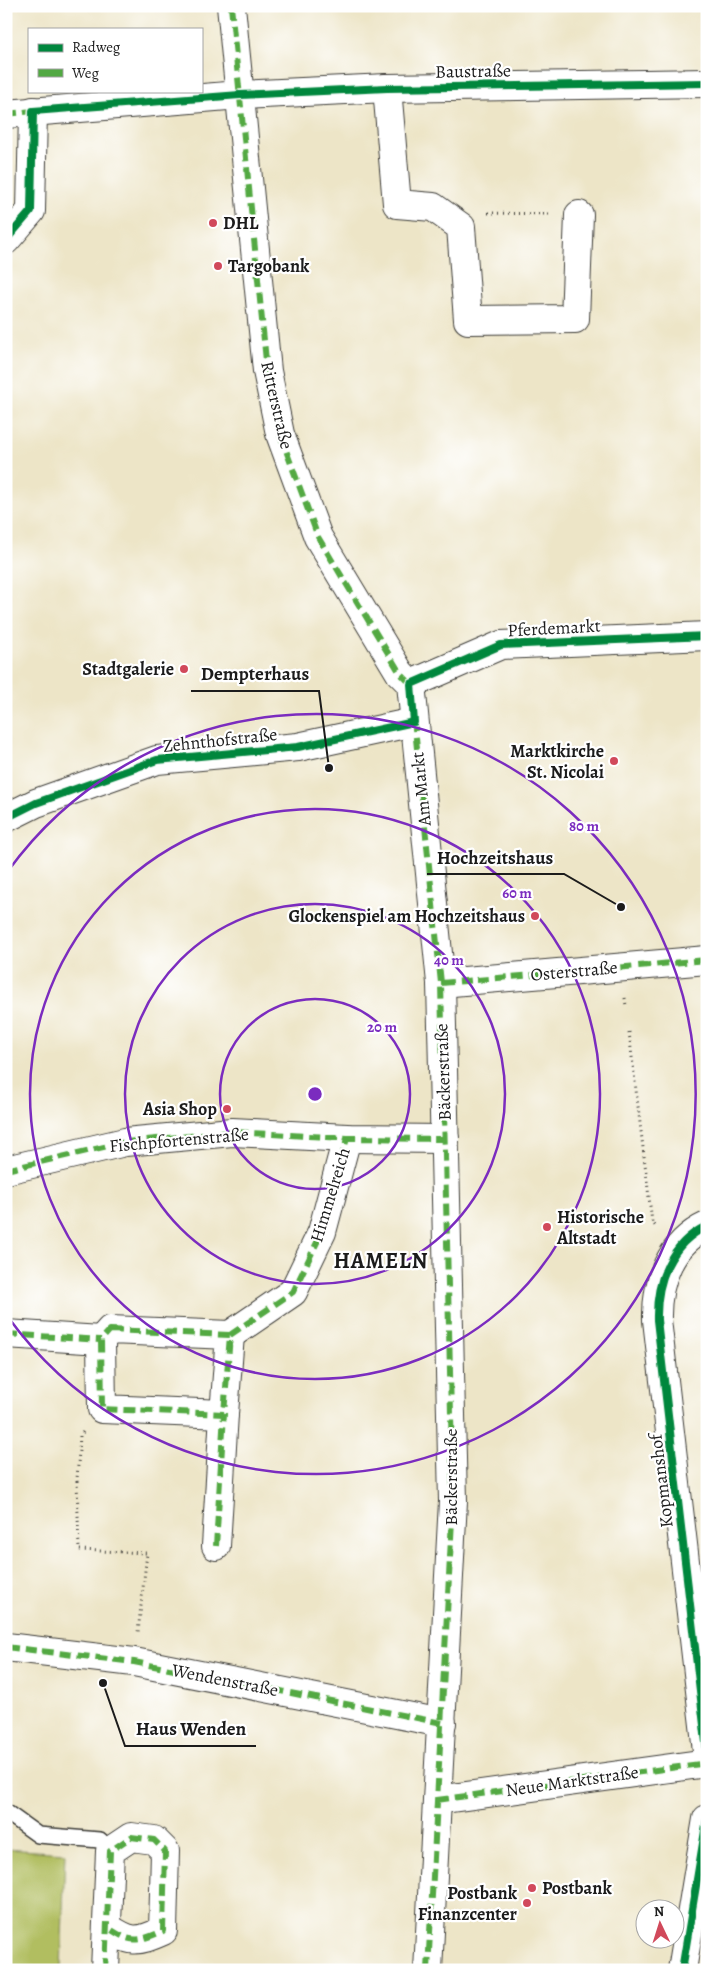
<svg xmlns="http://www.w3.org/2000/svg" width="713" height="1976" font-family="Alegreya,serif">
<rect width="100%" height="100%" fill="#fff"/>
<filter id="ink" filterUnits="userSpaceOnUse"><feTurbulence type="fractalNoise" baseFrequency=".02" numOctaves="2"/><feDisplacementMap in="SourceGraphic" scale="10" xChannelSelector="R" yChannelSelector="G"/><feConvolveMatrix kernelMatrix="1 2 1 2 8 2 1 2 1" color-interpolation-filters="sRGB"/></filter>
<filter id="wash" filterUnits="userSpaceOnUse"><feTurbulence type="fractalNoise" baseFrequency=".0096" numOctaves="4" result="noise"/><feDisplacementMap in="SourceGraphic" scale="20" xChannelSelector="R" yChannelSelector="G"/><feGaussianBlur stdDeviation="1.12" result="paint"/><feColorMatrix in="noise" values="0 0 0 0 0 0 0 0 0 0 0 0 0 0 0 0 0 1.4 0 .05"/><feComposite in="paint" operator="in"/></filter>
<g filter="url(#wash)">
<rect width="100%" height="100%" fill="#ede5c7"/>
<polygon fill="#b1be60" stroke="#666d3e" points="6,1849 65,1853 61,1970 6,1970"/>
</g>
<g filter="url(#ink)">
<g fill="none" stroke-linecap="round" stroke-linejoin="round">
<g stroke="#3b3a36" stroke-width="18">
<polyline id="lane" points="6,1812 38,1835 100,1840 110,1851"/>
</g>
<g stroke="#3b3a36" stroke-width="30">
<g id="street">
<polyline points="231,6 267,371 280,434 318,537 400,673 411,684"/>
<polyline points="387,88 397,204 433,207 461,227 468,320 575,319 579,215"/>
<polyline points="6,114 240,95 387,88 707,83"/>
<polyline points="6,240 31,211 33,111"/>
<polyline points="411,684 441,983 453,1501 428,1970"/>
<polyline points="411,684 501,645 707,636"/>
<polyline points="6,818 36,803 157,760 298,747 414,722"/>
<polyline points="441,983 707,960"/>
<polyline points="6,1170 125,1142 232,1132 347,1138 445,1139"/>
<path d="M 707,1226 C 670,1243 656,1282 657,1320 L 707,1751"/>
<polygon points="110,1330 230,1335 224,1414 102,1409 101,1340"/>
<polyline points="6,1334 101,1340"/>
<polyline points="230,1335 293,1292 322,1232 347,1138"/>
<polyline points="216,1546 224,1414"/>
<polyline points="6,1647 134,1662 442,1723"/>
<polyline points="437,1800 707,1763"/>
<path d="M 105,1970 L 110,1851 L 131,1837 L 154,1840 L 165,1851 L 163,1931 C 136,1943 131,1943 107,1927"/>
<polyline points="682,1970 707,1819"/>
</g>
</g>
<g stroke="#3b3a36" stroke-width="3" stroke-dasharray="1 4" stroke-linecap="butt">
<polyline points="488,213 549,214"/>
<polyline points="625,998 626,1006"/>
<polyline points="629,1032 652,1222 657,1228"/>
<polyline points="83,1432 80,1436 77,1479 79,1550 147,1553 138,1632"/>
</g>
<use href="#lane" stroke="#fff" stroke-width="15"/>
<use href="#street" stroke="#fff" stroke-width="28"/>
<g stroke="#52a943" stroke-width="6" stroke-dasharray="12 6" stroke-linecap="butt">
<polyline points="231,6 267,371 280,434 318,537 400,673 411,684"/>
<polyline points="6,114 33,111"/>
<polyline points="414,719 441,983 453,1501 428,1970"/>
<polyline points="441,983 707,960"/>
<polyline points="6,1170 125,1142 232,1132 347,1138 445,1139"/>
<polygon points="110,1330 230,1335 224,1414 102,1409 101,1340"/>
<polyline points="6,1334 101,1340"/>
<polyline points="230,1335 293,1292 322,1232 347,1138"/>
<polyline points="216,1546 224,1414"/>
<polyline points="6,1647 134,1662 442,1723"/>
<polyline points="437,1800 707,1763"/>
<path d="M 105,1970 L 110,1851 L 131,1837 L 154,1840 L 165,1851 L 163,1931 C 136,1943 131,1943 107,1927"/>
</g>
<g stroke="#fff" stroke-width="11">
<g id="cycleway">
<polyline points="6,240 31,211 33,111 240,95 387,88 707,83"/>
<polyline points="6,818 36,803 157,760 298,747 414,722 411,684 501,645 707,636"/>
<path d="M 707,1226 C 670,1243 656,1282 657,1320 L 707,1751"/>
<polyline points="682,1970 707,1819"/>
</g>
</g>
<use href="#cycleway" stroke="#00873e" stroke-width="8"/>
</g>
</g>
<g fill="none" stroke="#7b2cbf" stroke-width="2.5">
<circle cx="315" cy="1094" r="95"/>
<circle cx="315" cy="1094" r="190"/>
<circle cx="315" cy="1094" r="285"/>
<path d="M8 871A380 380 0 1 1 8 1317"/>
</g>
<g fill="#d1495b" stroke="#fff" stroke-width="2">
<circle cx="213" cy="223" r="5"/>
<circle cx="218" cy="266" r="5"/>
<circle cx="184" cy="669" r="5"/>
<circle cx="614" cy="761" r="5"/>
<circle cx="535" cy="916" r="5"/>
<circle cx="227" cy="1109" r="5"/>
<circle cx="547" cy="1227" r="5"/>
<circle cx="532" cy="1888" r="5"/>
<circle cx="527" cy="1903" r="5"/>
</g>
<g text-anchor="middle" stroke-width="4.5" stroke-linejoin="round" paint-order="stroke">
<g font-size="18" fill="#1c1c1c" stroke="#fff">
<text transform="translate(473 71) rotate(-1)" y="6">Baustraße</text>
<text transform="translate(277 405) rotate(77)" y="6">Ritterstraße</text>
<text transform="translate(554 628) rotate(-3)" y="6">Pferdemarkt</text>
<text transform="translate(220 740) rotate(-6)" y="6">Zehnthofstraße</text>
<text transform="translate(421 789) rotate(-96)" y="6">Am Markt</text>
<text transform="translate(574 971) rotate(-5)" y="6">Osterstraße</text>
<text transform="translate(443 1072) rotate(-92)" y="6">Bäckerstraße</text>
<text transform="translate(179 1140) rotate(-5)" y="6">Fischpfortenstraße</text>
<text transform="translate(330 1195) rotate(-73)" y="6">Himmelreich</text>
<text transform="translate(451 1477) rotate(-90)" y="6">Bäckerstraße</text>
<text transform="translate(661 1481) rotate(-97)" y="6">Kopmanshof</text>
<text transform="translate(225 1680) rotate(11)" y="6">Wendenstraße</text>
<text transform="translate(572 1781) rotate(-8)" y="6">Neue Marktstraße</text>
</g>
<g font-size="18" font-weight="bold" fill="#1c1c1c" stroke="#fff" text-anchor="end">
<text x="223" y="229" text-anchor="start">DHL</text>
<text x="228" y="272" text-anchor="start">Targobank</text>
<text x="174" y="675">Stadtgalerie</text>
<text x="604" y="757">Marktkirche<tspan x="604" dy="21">St. Nicolai</tspan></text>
<text x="525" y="922">Glockenspiel am Hochzeitshaus</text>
<text x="217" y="1115">Asia Shop</text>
<text x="557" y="1223" text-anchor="start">Historische<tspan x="557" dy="21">Altstadt</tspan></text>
<text x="542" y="1894" text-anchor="start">Postbank</text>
<text x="517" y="1899">Postbank<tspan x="517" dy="21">Finanzcenter</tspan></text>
</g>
<g font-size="22" font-weight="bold" letter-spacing="1" fill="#1c1c1c" stroke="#fff">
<text x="381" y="1268">HAMELN</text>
</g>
</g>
<circle cx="315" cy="1094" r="8" fill="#7b2cbf" stroke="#fff" stroke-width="2.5"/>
<g font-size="15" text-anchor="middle" font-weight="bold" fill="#7b2cbf" stroke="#fff" stroke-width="4.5" stroke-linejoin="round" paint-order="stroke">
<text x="584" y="831">80 m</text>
<text x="517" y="898">60 m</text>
<text x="449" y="965">40 m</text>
<text x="382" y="1032">20 m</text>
</g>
<path fill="none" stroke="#1c1c1c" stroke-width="2" d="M329 768L319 691H191M621 907L564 874H427M103 1683L125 1746H256"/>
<g fill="#1c1c1c" stroke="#fff" stroke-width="2">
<circle cx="329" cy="768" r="5"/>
<circle cx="621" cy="907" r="5"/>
<circle cx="103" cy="1683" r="5"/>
</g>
<g font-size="19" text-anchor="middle" font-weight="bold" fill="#1c1c1c" stroke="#fff" stroke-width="4.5" stroke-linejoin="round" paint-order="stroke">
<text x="255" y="680">Dempterhaus</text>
<text x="495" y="864">Hochzeitshaus</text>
<text x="191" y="1735">Haus Wenden</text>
</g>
<rect width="713" height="1976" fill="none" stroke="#fff" stroke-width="25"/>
<rect x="28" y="28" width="175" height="65" fill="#ffffff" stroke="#a4a4a4"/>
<rect x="38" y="44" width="25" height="8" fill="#00873e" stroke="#a4a4a4"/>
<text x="72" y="52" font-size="15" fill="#1c1c1c">Radweg</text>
<rect x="38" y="69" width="25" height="8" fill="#52a943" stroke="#a4a4a4"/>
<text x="72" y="78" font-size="15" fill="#1c1c1c">Weg</text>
<g transform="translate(660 1924) rotate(356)"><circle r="24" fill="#ffffff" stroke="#a4a4a4"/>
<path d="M0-4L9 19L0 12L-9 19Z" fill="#d1495b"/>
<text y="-8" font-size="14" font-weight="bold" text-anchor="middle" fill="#1c1c1c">N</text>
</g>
</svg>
